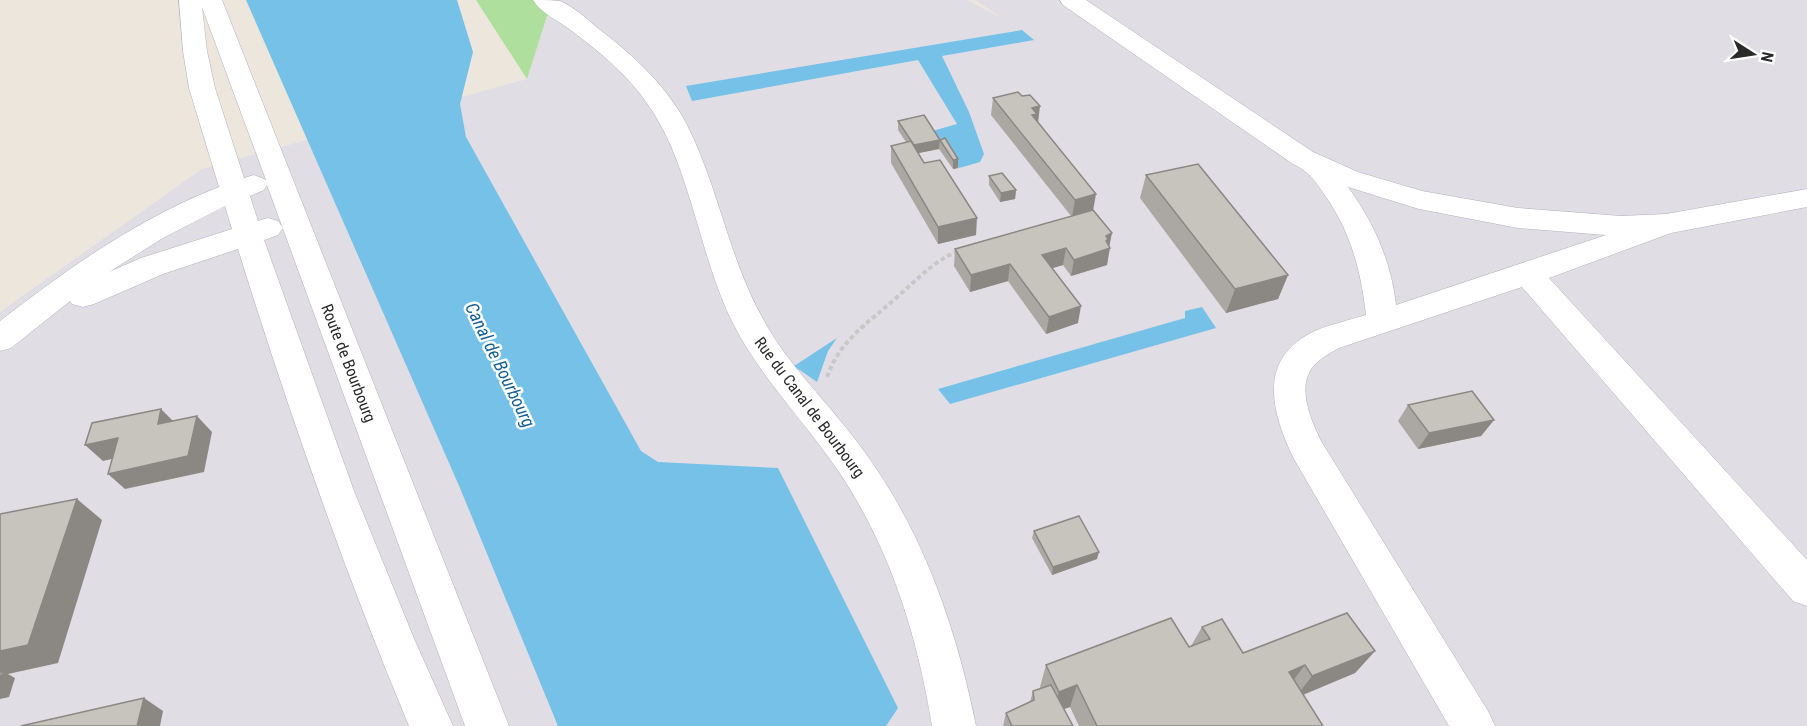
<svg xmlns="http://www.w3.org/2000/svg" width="1807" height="726" font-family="'Roboto Condensed',sans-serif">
<rect width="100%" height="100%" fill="#ece6dd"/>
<polygon fill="#e0dde4" points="552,0 967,0 1004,19 975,0 1807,0 1807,726 0,726 0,312 202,169 527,79"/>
<polygon fill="#aedf9c" points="476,0 552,0 527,79"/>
<g fill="#75c1e8">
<polygon points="246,0 457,0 473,52 460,104 466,137 641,451 658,462 778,468 898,708 886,726 558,726 460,488"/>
<polygon points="1022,30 1034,40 942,56 969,112 984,154 980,162 959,168 945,147 940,148 929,132 957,124 918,60 692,101 686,86"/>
<polygon points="1202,307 1216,328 950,404 938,389 1185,318 1185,311"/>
<polygon points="837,338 828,351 817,382 794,366"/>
</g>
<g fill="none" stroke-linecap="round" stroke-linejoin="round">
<g stroke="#b0b2bd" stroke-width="1">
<g id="street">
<path d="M 533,0 C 540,0 553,0 560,1 C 575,7 591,23 604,33 C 635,57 667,87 686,123 C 718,185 728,256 762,317 C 787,365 829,403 861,447 C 922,529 956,626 976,726 L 932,726 C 917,634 890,547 837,469 C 802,418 757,374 730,317 C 699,252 689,163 649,106 C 629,76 600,52 572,31 C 559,21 541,13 533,0 Z"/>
<path d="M 1060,0 L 1086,0 L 1313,152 L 1358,172 L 1422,191 L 1518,208 L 1621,216 L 1666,214 L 1807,189 L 1807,207 L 1671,233 L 1549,278 L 1807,560 L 1807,606 L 1793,601 L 1522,287 L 1339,348 C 1329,354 1316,360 1310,371 C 1298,392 1312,422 1321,441 L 1488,711 L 1495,726 L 1449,726 L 1294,459 C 1271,412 1256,357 1317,330 C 1332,324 1350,320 1366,315 C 1361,271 1351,233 1326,197 C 1316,182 1309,171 1293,164 L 1063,5 ZM 1348,187 L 1419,209 L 1518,228 L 1606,235 L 1396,305 C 1391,261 1374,223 1348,187 Z"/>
</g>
</g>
<g stroke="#b0b2bd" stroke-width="1">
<path id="secondary" d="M 179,0 L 222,0 L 509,726 L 465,726 L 267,185 L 264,190 L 250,196 L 258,221 L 268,218 L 278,221 L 283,228 L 278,235 L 264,240 L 354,491 L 415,641 L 453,726 L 409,726 C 344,570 288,410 238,249 L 163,274 L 94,304 L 83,307 L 72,304 L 70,301 L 11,348 L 0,351 L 0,321 C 67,269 139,218 219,187 L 189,88 L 183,51 ZM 202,7 L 266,180 L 254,175 L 244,178 L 215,88 L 207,51 ZM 225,206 L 232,229 L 141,258 L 109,272 L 163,238 Z"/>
</g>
<path stroke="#c8c8c8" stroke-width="4" stroke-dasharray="4.5 3" stroke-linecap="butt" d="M 827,377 C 840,340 868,323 896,298 C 917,280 932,262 958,251"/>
<use href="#street" fill="#fff" fill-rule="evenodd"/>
<use href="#secondary" fill="#fff" fill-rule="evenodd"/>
</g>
<g fill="#aba8a3">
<polygon points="993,98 1038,122 1093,210 1109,246 1107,265 1071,276 1063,265 1052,268 1078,323 1046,334 1008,281 970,292 954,266 955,249 1071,216 991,115"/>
<polygon points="898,121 940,140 939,149 918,153 924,163 976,235 938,244 891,163 891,146 906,142 898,130"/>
<polygon points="945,138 958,168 953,169 939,149 940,140"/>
<polygon points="1146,175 1288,275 1278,299 1226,313 1140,198"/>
<polygon points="989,176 1016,190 1015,199 1000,202 989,185"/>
<polygon points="1408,405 1494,420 1481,436 1418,449 1398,421"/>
<polygon points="1034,531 1097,559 1052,575 1032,538"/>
<polygon points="1202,627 1243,653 1375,651 1355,673 1303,695 1323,726 1079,726 1070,707 1064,709 1073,726 1003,726 1006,713 1030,702 1033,691 1041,689 1040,687 1046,665 1189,647 1191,646"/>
</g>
<g fill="#8b8884">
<polygon points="1040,106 1038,123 1030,132 1032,108"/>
<polygon points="940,140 939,149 914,154 914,145"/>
<polygon points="958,159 958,168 953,169 953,160"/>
<polygon points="1016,190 1015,199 1000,202 1001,193"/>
<polygon points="1096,194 1093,211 1072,217 1075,200"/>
<polygon points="977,218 976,235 938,244 938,227"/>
<polygon points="1112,233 1109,248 1110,248 1107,265 1071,276 1074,260 1106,236"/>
<polygon points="1066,248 1063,265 1040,272 1042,255"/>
<polygon points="1010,264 1008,281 970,292 971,275"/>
<polygon points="1288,275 1278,299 1226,313 1235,289"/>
<polygon points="1081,306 1078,323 1046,334 1049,317"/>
<polygon points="161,409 177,425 158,424"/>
<polygon points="197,416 212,432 204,472 125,489 108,474"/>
<polygon points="1494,420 1481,436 1418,449 1429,433"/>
<polygon points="118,438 134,454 103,461 85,445"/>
<polygon points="77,499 102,520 58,663 8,674 15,678 9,697 0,699 0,651"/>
<polygon points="1099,552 1097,559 1052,575 1053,567"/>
<polygon points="1375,651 1355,673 1295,698 1312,676"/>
<polygon points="1305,665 1288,687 1289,672"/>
<polygon points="1077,685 1070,707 1052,713 1059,692"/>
<polygon points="144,698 163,711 160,726 137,726"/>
</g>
<g fill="#c7c3bd" stroke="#8b8884" stroke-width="1.5">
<polygon points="1018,92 1022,96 1030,95 1040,106 1032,108 1037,114 1032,115 1096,194 1075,200 993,98"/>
<polygon points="924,115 940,140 914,145 898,121"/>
<polygon points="945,138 958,159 953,160 940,140"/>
<polygon points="911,141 924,163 940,160 977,218 938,227 891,146"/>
<polygon points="1198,164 1288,275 1235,289 1146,175"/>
<polygon points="1002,173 1016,190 1001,193 989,176"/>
<polygon points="1093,210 1112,233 1106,236 1108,239 1106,241 1110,248 1074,260 1066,248 1042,255 1081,306 1049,317 1010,264 971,275 955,249"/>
<polygon points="1472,391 1494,420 1429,433 1408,405"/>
<polygon points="161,409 158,424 197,416 188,456 108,474 118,438 85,445 92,423"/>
<polygon points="77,499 28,645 0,651 0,514"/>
<polygon points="1079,516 1099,552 1053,567 1034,531"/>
<polygon points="1347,613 1375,651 1312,676 1305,665 1289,672 1323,726 1097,726 1077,685 1059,692 1046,665 1171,618 1189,647 1210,639 1202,627 1222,619 1243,653"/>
<polygon points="0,672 3,672 0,680"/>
<polygon points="1051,685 1073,726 1012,726 1006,713 1034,700 1033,691"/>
<polygon points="144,698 137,726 21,726"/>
</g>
<g text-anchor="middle" stroke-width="5" stroke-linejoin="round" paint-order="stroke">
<g font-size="16" fill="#2a2a2a" stroke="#fff">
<text transform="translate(349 363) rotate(69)" y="6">Route de Bourbourg</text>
<text transform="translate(810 407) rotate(53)" y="6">Rue du Canal de Bourbourg</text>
</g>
<g font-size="18" font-style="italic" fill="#145f95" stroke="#fff">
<text transform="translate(500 365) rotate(64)" y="6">Canal de Bourbourg</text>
</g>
</g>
<g transform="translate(1753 54) rotate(102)" stroke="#ffffff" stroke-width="4.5" paint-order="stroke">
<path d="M0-4.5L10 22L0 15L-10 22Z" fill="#2a2a2a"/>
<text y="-9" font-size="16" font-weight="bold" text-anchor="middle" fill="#2a2a2a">N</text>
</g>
</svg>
